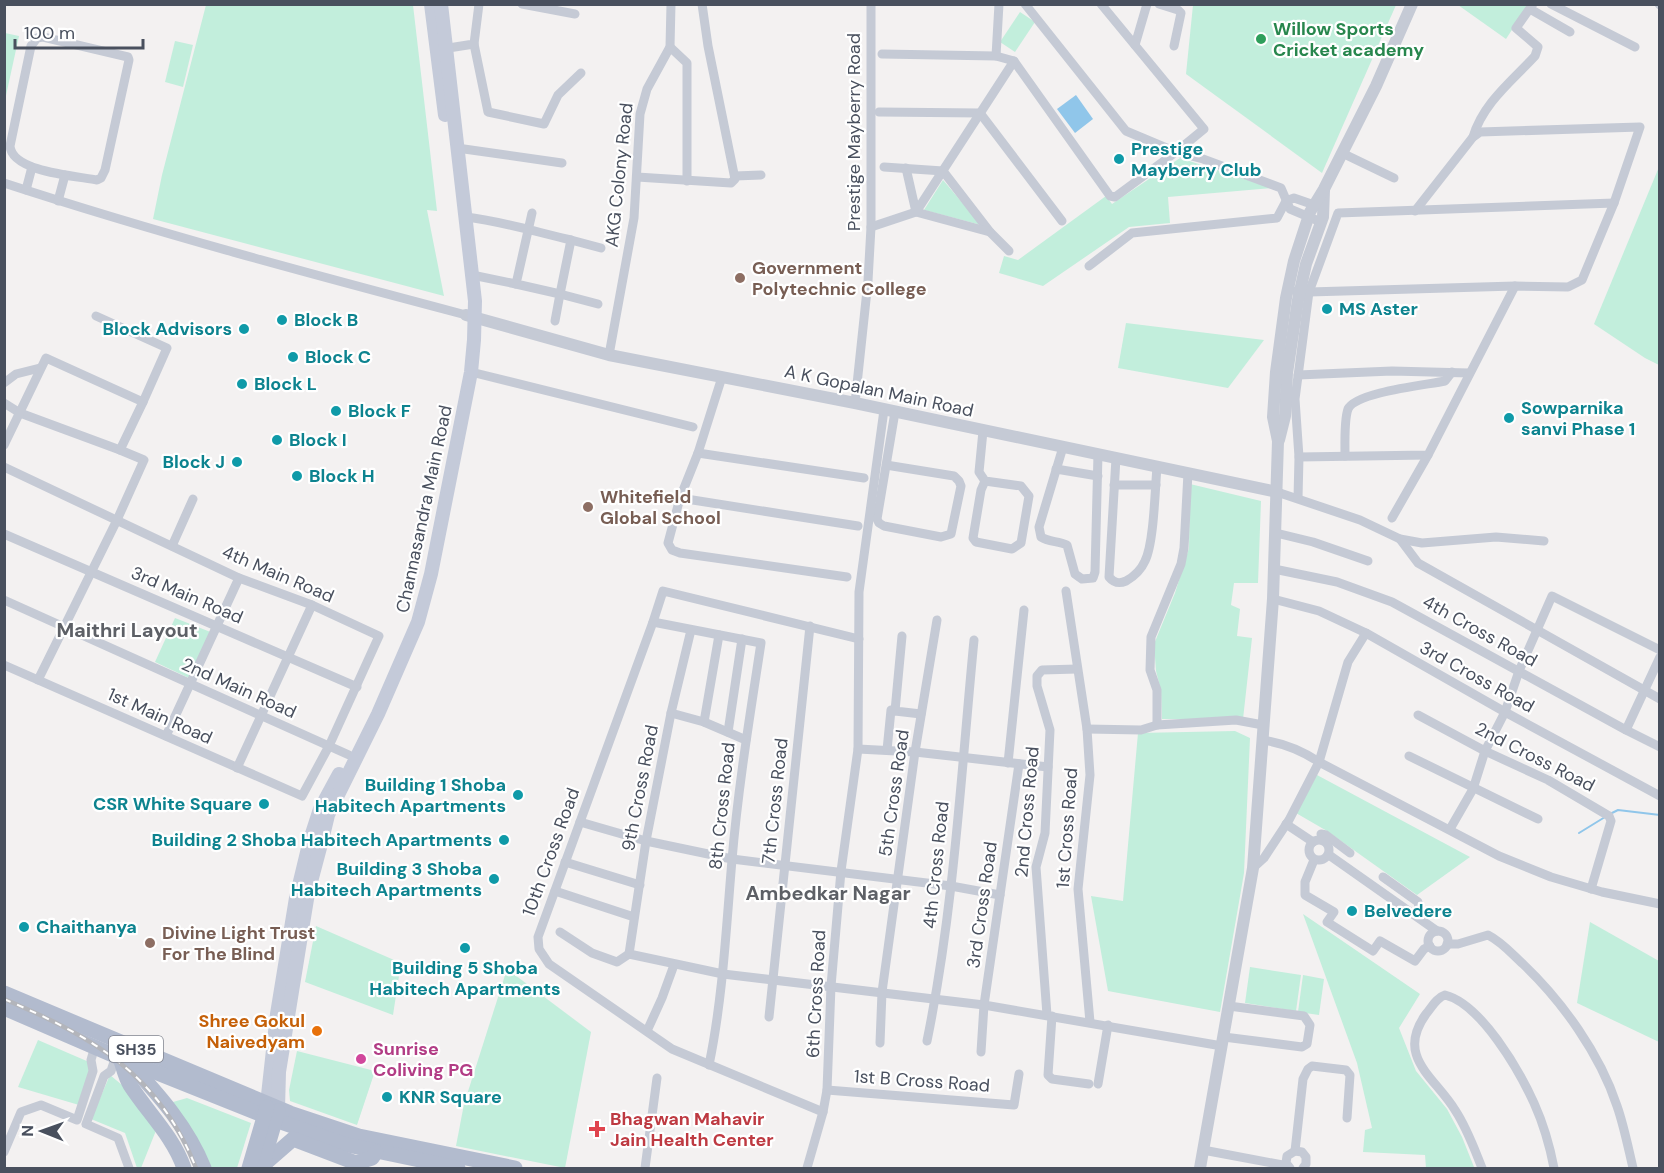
<svg xmlns="http://www.w3.org/2000/svg" width="1664" height="1173" font-family="'DM Sans',sans-serif">
<rect width="100%" height="100%" fill="#f3f1f1"/>
<g fill="#c2eedc">
<polygon points="206,5 413,5 437,211 427,210 444,296 153,219 162,175"/>
<polygon points="1193,5 1396,5 1322,173 1186,74"/>
<polygon points="1458,5 1528,5 1506,39"/>
<polygon points="1020,12 1035,22 1015,52 1000,42"/>
<polygon points="5,33 19,36 5,100 4,33"/>
<polygon points="175,41 193,45 183,87 165,82"/>
<polygon points="1180,158 1273,188 1168,197 1170,223 1129,227 1043,286 999,273 1004,256 1018,260 1106,196 1112,204"/>
<polygon points="1659,167 1659,365 1645,358 1594,324"/>
<polygon points="943,180 981,225 924,210"/>
<polygon points="1126,323 1264,340 1228,388 1118,368"/>
<polygon points="1190,484 1261,501 1258,583 1234,583 1231,605 1240,609 1237,636 1252,638 1243,719 1162,719 1161,691 1156,671 1154,644 1175,593 1189,548"/>
<polygon points="175,618 213,633 191,679 155,662"/>
<polygon points="1235,731 1250,738 1244,873 1220,1012 1108,991 1091,896 1123,901 1138,733"/>
<polygon points="1317,775 1470,857 1417,895 1327,831 1296,813"/>
<polygon points="1303,914 1420,994 1399,1028 1416,1071 1447,1109 1462,1137 1474,1167 1467,1168 1426,1168 1425,1155 1363,1152 1365,1130 1372,1128 1357,1063"/>
<polygon points="1590,922 1659,961 1659,1042 1577,1003"/>
<polygon points="316,926 401,963 393,1015 305,982"/>
<polygon points="1250,967 1301,975 1296,1011 1245,1003"/>
<polygon points="507,969 591,1032 565,1168 456,1146 464,1104"/>
<polygon points="1303,975 1324,979 1319,1015 1298,1012"/>
<polygon points="38,1040 89,1062 90,1076 79,1105 18,1087"/>
<polygon points="297,1051 375,1071 357,1125 290,1101 289,1090"/>
<polygon points="110,1075 122,1085 157,1128 141,1168 137,1168 125,1133 91,1119"/>
<polygon points="187,1098 251,1123 237,1168 207,1168 173,1102"/>
</g>
<polygon fill="#90c6ea" points="1076,95 1093,119 1075,133 1057,109"/>
<g fill="none" stroke-linecap="round" stroke-linejoin="round">
<g stroke="#90c6ea" stroke-width="2">
<polyline points="1610,814 1618,810 1660,815"/>
<polyline points="1579,833 1605,817"/>
</g>
<g stroke="#c5cad5" stroke-width="9">
<polyline points="522,4 575,14"/>
<polyline points="1025,4 1126,131 1176,152 1203,159 1281,188 1290,209 1321,222"/>
<polyline points="1159,4 1178,10 1181,13 1174,46"/>
<polyline points="1551,4 1635,47"/>
<polyline points="1659,4 1660,5"/>
<polyline points="1530,9 1570,32"/>
<path d="M 43,37 L 128,57 L 129,60 L 105,170 L 101,178 L 97,180 C 76,176 12,172 10,146 L 31,46 L 37,38 Z"/>
<polyline points="474,44 488,112 544,124 558,95 581,73"/>
<polyline points="1135,45 1147,4"/>
<polyline points="670,47 687,63 687,181"/>
<polyline points="442,49 474,44 479,4"/>
<polyline points="882,54 996,56 1014,61 1110,196 1115,197 1176,152 1204,129 1101,4"/>
<polyline points="996,56 999,4"/>
<polyline points="879,112 980,113 1062,221"/>
<path d="M 1473,137 C 1483,103 1512,81 1535,56 L 1538,47 L 1516,28 L 1533,4"/>
<polyline points="457,148 562,163"/>
<polyline points="1342,153 1394,178"/>
<polyline points="884,167 943,171 990,232 1009,251"/>
<polyline points="906,168 916,212 990,232"/>
<polyline points="735,176 761,175"/>
<polyline points="637,177 731,183 735,179 708,46 702,4"/>
<path d="M 4,183 C 157,233 311,274 466,315"/>
<polyline points="26,190 32,167"/>
<polyline points="58,201 65,175"/>
<path d="M 466,217 C 501,221 536,232 571,240 L 560,294 L 516,284 L 532,213"/>
<polyline points="871,227 916,212 1014,61"/>
<polyline points="571,240 601,248"/>
<polyline points="1089,266 1132,233 1277,218 1286,201 1294,198 1320,207"/>
<polyline points="472,275 516,284"/>
<polyline points="1296,291 1309,292 1515,286 1568,287 1582,280 1614,203 1640,127 1480,132 1473,137 1415,211"/>
<polyline points="555,321 560,294 598,304"/>
<polyline points="609,355 634,218 640,114 647,89 670,47 671,4"/>
<polyline points="471,372 693,427"/>
<polyline points="1298,375 1392,371 1469,373"/>
<polyline points="722,377 698,453 680,498 668,543 672,550 680,553 847,577"/>
<polyline points="4,383 16,374 40,368"/>
<polyline points="4,403 20,413 120,450"/>
<polyline points="855,403 868,281 871,227 871,4"/>
<polyline points="983,431 979,472 985,481 981,490 973,538 976,542 1012,549 1021,543 1029,496 1021,486 985,481"/>
<polyline points="4,445 46,358 143,402 167,348 96,316"/>
<path d="M 1063,447 L 1039,527 L 1041,537 C 1048,542 1058,541 1067,545 L 1075,574 L 1082,579 L 1093,578 L 1095,572 L 1098,454"/>
<polyline points="698,453 864,478"/>
<path d="M 1345,456 C 1345,444 1344,420 1348,409 C 1356,392 1426,385 1445,381 L 1452,372"/>
<polyline points="1299,457 1428,455 1515,286"/>
<path d="M 1116,458 L 1109,577 C 1114,583 1119,584 1126,581 C 1135,576 1141,570 1145,561 C 1154,543 1155,489 1157,467"/>
<polyline points="886,465 954,476 959,481 961,486 951,534 941,537 884,526 879,523 877,519 895,412"/>
<polyline points="4,467 239,578 312,605 379,636 329,746 302,796 4,665"/>
<polyline points="1056,469 1098,476"/>
<polyline points="1114,485 1156,485"/>
<polyline points="1277,492 1360,520 1400,539 1422,543 1496,537 1544,541"/>
<polyline points="680,498 858,526"/>
<polyline points="1298,498 1299,457 1295,399 1309,292 1338,213 1614,203"/>
<polyline points="1392,518 1428,455"/>
<polyline points="1276,533 1313,542 1368,561"/>
<polyline points="4,534 357,687"/>
<polyline points="1400,539 1418,563 1660,699"/>
<polyline points="172,546 193,499"/>
<polyline points="1274,569 1337,582 1392,602 1626,730 1660,747"/>
<polyline points="1066,591 1087,729 1090,775 1078,889 1090,1022"/>
<polyline points="1273,599 1319,611 1366,633 1505,712 1660,796"/>
<polyline points="4,600 349,755"/>
<path d="M 653,622 L 761,643 C 750,715 738,788 732,860 C 726,929 723,997 709,1065"/>
<polyline points="902,636 895,711 921,714"/>
<polyline points="38,680 117,520 144,460 120,450 143,402"/>
<polyline points="671,713 704,722 746,740"/>
<polyline points="1418,715 1485,751 1548,780 1609,816 1611,821 1591,889"/>
<polyline points="704,722 719,635"/>
<polyline points="1157,725 1157,690 1150,670 1151,637 1181,564 1184,548 1188,473"/>
<polyline points="1087,729 1141,730 1157,725 1236,720 1263,725"/>
<polyline points="1626,730 1660,657"/>
<polyline points="728,732 742,639"/>
<polyline points="166,736 239,578"/>
<path d="M 1262,740 C 1284,743 1301,750 1319,762 L 1499,856 L 1551,877 L 1602,892 L 1660,904"/>
<polyline points="858,749 915,752 1048,767"/>
<polyline points="887,750 891,710 895,711"/>
<polyline points="1409,756 1538,819"/>
<polyline points="1008,763 1024,610"/>
<polyline points="237,768 312,605"/>
<polyline points="580,822 646,841 732,859 951,886 1000,895"/>
<polyline points="1286,824 1313,842"/>
<polyline points="1450,829 1473,789 1485,751 1505,712 1519,671 1552,596 1660,650"/>
<polyline points="1321,834 1326,835 1350,853"/>
<circle cx="1319" cy="850" r="10"/>
<polyline points="1329,855 1437,931"/>
<polyline points="1314,860 1305,882 1305,895 1334,912 1327,922 1373,951 1380,941 1415,961 1424,949 1430,946"/>
<polyline points="565,862 640,885"/>
<polyline points="1253,868 1264,858 1289,820 1319,762 1348,662 1366,633"/>
<polyline points="1383,877 1418,902 1419,908 1415,915"/>
<polyline points="555,891 634,917"/>
<circle cx="1438" cy="941" r="10"/>
<polyline points="560,932 592,953 617,962 629,954 723,974 984,1005 1222,1046"/>
<path d="M 1447,944 L 1458,944 L 1488,935 C 1502,942 1512,954 1523,964 C 1562,1001 1600,1054 1617,1106 C 1624,1126 1628,1147 1633,1168"/>
<polyline points="629,954 646,841 671,713 691,630"/>
<polyline points="1047,1015 1036,867 1045,833 1050,730 1037,686 1037,676 1042,670 1077,669"/>
<polyline points="1052,1016 1048,1075 1052,1079 1089,1084"/>
<polyline points="769,1017 810,626"/>
<polyline points="647,1031 662,998 674,965"/>
<polyline points="1224,1037 1302,1047 1307,1044 1310,1025 1304,1016 1229,1006"/>
<path d="M 927,1041 C 954,909 961,774 974,640"/>
<polyline points="880,1043 882,992 915,752 937,620"/>
<polyline points="981,1052 984,1005 1019,764"/>
<polyline points="116,1056 111,1071 104,1076 86,1124 118,1138 129,1168"/>
<polyline points="1098,1084 1108,1025"/>
<polyline points="827,1090 1014,1105 1019,1074"/>
<polyline points="823,1112 672,1049 549,964 539,949 538,937 653,622 663,591 859,639"/>
<polyline points="1203,1150 1288,1166"/>
<polyline points="1295,1151 1303,1079 1308,1069 1312,1066 1346,1070 1350,1075 1347,1118"/>
<polyline points="4,1152 21,1112 41,1105 77,1120 93,1071 91,1060 95,1046"/>
<polyline points="645,1168 657,1078"/>
<polyline points="807,1168 823,1112 827,1090 831,986 841,871 858,749 859,592 884,410"/>
<polyline points="1290,1168 1286,1163 1287,1156 1295,1151 1302,1152 1306,1157 1306,1164 1303,1168"/>
<path d="M 1482,1168 C 1474,1148 1467,1128 1455,1110 C 1435,1077 1395,1057 1426,1014 C 1432,1007 1436,998 1445,995 C 1481,1004 1519,1070 1534,1103 C 1543,1123 1550,1147 1554,1168"/>
</g>
<g stroke="#c5cad5" stroke-width="12">
<polyline points="466,315 609,355 855,403 1277,492"/>
<polyline points="1279,440 1285,416 1287,373 1298,300 1306,264 1323,217 1324,190"/>
<polyline points="1200,1168 1253,868 1273,599 1278,441 1273,417 1276,372 1286,298 1294,261 1310,212 1324,189 1376,86 1412,4"/>
</g>
<g stroke="#c4cad9" stroke-width="14">
<polyline points="431,4 445,115"/>
<polyline points="267,1104 277,1014 296,898 310,840 320,809 339,774"/>
<polyline points="278,1108 279,1072 300,942 308,893 321,844 328,815 378,714 418,622 431,574 471,372 474,340 475,301 441,4"/>
</g>
<g stroke="#b2bbce" stroke-width="15">
<polyline points="4,993 290,1113 359,1136 515,1168"/>
<polyline points="4,1008 120,1058 275,1120 343,1144 458,1168"/>
<path d="M 120,1058 C 123,1066 125,1077 130,1085 C 148,1113 173,1136 184,1168"/>
<path d="M 130,1064 C 160,1096 188,1128 204,1168"/>
<polyline points="262,1166 293,1139 356,1163 372,1158 376,1152"/>
<polyline points="262,1166 278,1111"/>
<polyline points="249,1168 267,1107"/>
</g>
<g stroke="#b3b5bb" stroke-width="4.5">
<path id="rail" d="M 4,999 C 93,1037 159,1074 196,1168"/>
</g>
<use href="#rail" stroke="#fff" stroke-width="2" stroke-dasharray="7" stroke-linecap="butt"/>
</g>
<circle fill="#2e9e5b" stroke="#fff" stroke-width="2" cx="1261" cy="39" r="6"/>
<g fill="#0f9aa8" stroke="#fff" stroke-width="2">
<circle cx="1119" cy="159" r="6"/>
<circle cx="1327" cy="309" r="6"/>
<circle cx="282" cy="320" r="6"/>
<circle cx="244" cy="329" r="6"/>
<circle cx="293" cy="357" r="6"/>
<circle cx="242" cy="384" r="6"/>
<circle cx="336" cy="411" r="6"/>
<circle cx="1509" cy="418" r="6"/>
<circle cx="277" cy="440" r="6"/>
<circle cx="237" cy="462" r="6"/>
<circle cx="297" cy="476" r="6"/>
<circle cx="518" cy="795" r="6"/>
<circle cx="264" cy="804" r="6"/>
<circle cx="504" cy="840" r="6"/>
<circle cx="494" cy="879" r="6"/>
<circle cx="1352" cy="911" r="6"/>
<circle cx="24" cy="927" r="6"/>
<circle cx="465" cy="948" r="6"/>
<circle cx="387" cy="1097" r="6"/>
</g>
<g fill="#8d6e63" stroke="#fff" stroke-width="2">
<circle cx="740" cy="278" r="6"/>
<circle cx="588" cy="507" r="6"/>
<circle cx="150" cy="943" r="6"/>
</g>
<circle fill="#e8710a" stroke="#fff" stroke-width="2" cx="317" cy="1031" r="6"/>
<circle fill="#d1479c" stroke="#fff" stroke-width="2" cx="361" cy="1059" r="6"/>
<path fill="#e0444e" stroke="#fff" stroke-width="2" d="M594 1120h6v6h6v6h-6v6h-6v-6h-6v-6h6z"/>
<g text-anchor="middle" stroke-width="4.5" stroke-linejoin="round" paint-order="stroke">
<rect fill="#fff" stroke="#80848e" stroke-width="1.5" x="109" y="1036" width="54" height="26" rx="4.5"/>
<g font-size="16" font-weight="bold" fill="#49505e">
<text x="136" y="1055">SH35</text>
</g>
<g font-size="18" font-weight="bold" fill="#27864d" stroke="#fff" text-anchor="start">
<text x="1273" y="35">Willow Sports<tspan x="1273" dy="21">Cricket academy</tspan></text>
</g>
<g font-size="18" fill="#49505e" stroke="#fff">
<text transform="translate(854 132) rotate(-90)" y="6">Prestige Mayberry Road</text>
<text transform="translate(619 175) rotate(-84)" y="6">AKG Colony Road</text>
<text transform="translate(879 391) rotate(12)" y="6">A K Gopalan Main Road</text>
<text transform="translate(424 509) rotate(-78)" y="6">Channasandra Main Road</text>
<text transform="translate(278 574) rotate(23)" y="6">4th Main Road</text>
<text transform="translate(187 595) rotate(23)" y="6">3rd Main Road</text>
<text transform="translate(1480 631) rotate(29)" y="6">4th Cross Road</text>
<text transform="translate(1477 677) rotate(29)" y="6">3rd Cross Road</text>
<text transform="translate(239 688) rotate(24)" y="6">2nd Main Road</text>
<text transform="translate(160 716) rotate(24)" y="6">1st Main Road</text>
<text transform="translate(1535 757) rotate(27)" y="6">2nd Cross Road</text>
<text transform="translate(640 788) rotate(-79)" y="6">9th Cross Road</text>
<text transform="translate(894 793) rotate(-82)" y="6">5th Cross Road</text>
<text transform="translate(775 801) rotate(-84)" y="6">7th Cross Road</text>
<text transform="translate(722 806) rotate(-84)" y="6">8th Cross Road</text>
<text transform="translate(1027 812) rotate(-85)" y="6">2nd Cross Road</text>
<text transform="translate(1067 828) rotate(-86)" y="6">1st Cross Road</text>
<text transform="translate(551 852) rotate(-70)" y="6">10th Cross Road</text>
<text transform="translate(936 865) rotate(-84)" y="6">4th Cross Road</text>
<text transform="translate(982 905) rotate(-82)" y="6">3rd Cross Road</text>
<text transform="translate(816 994) rotate(-87)" y="6">6th Cross Road</text>
<text transform="translate(922 1081) rotate(4)" y="6">1st B Cross Road</text>
</g>
<g font-size="18" font-weight="bold" fill="#0d838f" stroke="#fff" text-anchor="start">
<text x="1131" y="155">Prestige<tspan x="1131" dy="21">Mayberry Club</tspan></text>
<text x="1339" y="315">MS Aster</text>
<text x="294" y="326">Block B</text>
<text x="232" y="335" text-anchor="end">Block Advisors</text>
<text x="305" y="363">Block C</text>
<text x="254" y="390">Block L</text>
<text x="1521" y="414">Sowparnika<tspan x="1521" dy="21">sanvi Phase 1</tspan></text>
<text x="348" y="417">Block F</text>
<text x="289" y="446">Block I</text>
<text x="225" y="468" text-anchor="end">Block J</text>
<text x="309" y="482">Block H</text>
<text x="506" y="791" text-anchor="end">Building 1 Shoba<tspan x="506" dy="21">Habitech Apartments</tspan></text>
<text x="252" y="810" text-anchor="end">CSR White Square</text>
<text x="492" y="846" text-anchor="end">Building 2 Shoba Habitech Apartments</text>
<text x="482" y="875" text-anchor="end">Building 3 Shoba<tspan x="482" dy="21">Habitech Apartments</tspan></text>
<text x="1364" y="917">Belvedere</text>
<text x="36" y="933">Chaithanya</text>
<text x="465" y="974" text-anchor="middle">Building 5 Shoba<tspan x="465" dy="21">Habitech Apartments</tspan></text>
<text x="399" y="1103">KNR Square</text>
</g>
<g font-size="18" font-weight="bold" fill="#785e54" stroke="#fff" text-anchor="start">
<text x="752" y="274">Government<tspan x="752" dy="21">Polytechnic College</tspan></text>
<text x="600" y="503">Whitefield<tspan x="600" dy="21">Global School</tspan></text>
<text x="162" y="939">Divine Light Trust<tspan x="162" dy="21">For The Blind</tspan></text>
</g>
<g font-size="18" font-weight="bold" fill="#c56008" stroke="#fff" text-anchor="end">
<text x="305" y="1027">Shree Gokul<tspan x="305" dy="21">Naivedyam</tspan></text>
</g>
<g font-size="18" font-weight="bold" fill="#b23c85" stroke="#fff" text-anchor="start">
<text x="373" y="1055">Sunrise<tspan x="373" dy="21">Coliving PG</tspan></text>
</g>
<g font-size="18" font-weight="bold" fill="#be3a42" stroke="#fff" text-anchor="start">
<text x="610" y="1125">Bhagwan Mahavir<tspan x="610" dy="21">Jain Health Center</tspan></text>
</g>
<g font-size="20" font-weight="bold" fill="#5d6066" stroke="#fff">
<text x="127" y="637">Maithri Layout</text>
<text x="828" y="900">Ambedkar Nagar</text>
</g>
</g>
<rect width="1664" height="1173" fill="none" stroke="#49505e" stroke-width="12"/>
<g transform="translate(42 1131) rotate(271)" stroke="#ffffff" stroke-width="4.5" paint-order="stroke">
<path d="M0-4.5L10 22L0 15L-10 22Z" fill="#49505e"/>
<text y="-9" font-size="16" font-weight="bold" text-anchor="middle" fill="#49505e">N</text>
</g>
<path d="M15 39v9h128v-9" fill="none" stroke="#49505e" stroke-width="3"/>
<text x="24" y="39" font-size="18" fill="#49505e" stroke="#ffffff" stroke-width="4.5" paint-order="stroke">100 m</text>
</svg>
